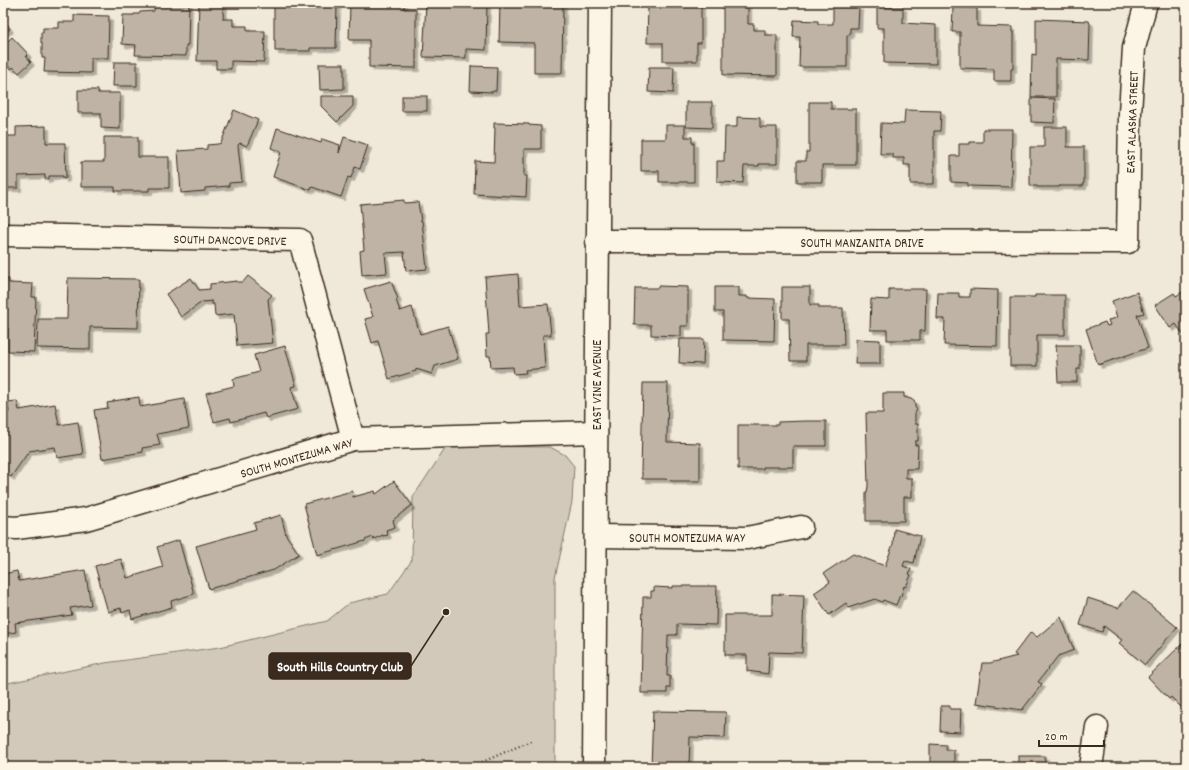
<svg xmlns="http://www.w3.org/2000/svg" width="1189" height="770" font-family="Dekko,sans-serif">
<defs>
<filter id="shadow"><feDropShadow dx="3.5" dy="3.5" stdDeviation="0" flood-color="#0004"/></filter>
</defs>
<rect width="100%" height="100%" fill="#f0e9d9"/>
<filter id="ink" filterUnits="userSpaceOnUse"><feTurbulence type="fractalNoise" baseFrequency=".025" numOctaves="2"/><feDisplacementMap in="SourceGraphic" scale="8" xChannelSelector="R" yChannelSelector="G"/><feConvolveMatrix kernelMatrix="1 2 1 2 8 2 1 2 1" color-interpolation-filters="sRGB"/></filter>
<g filter="url(#ink)">
<polygon fill="#d2c9ba" stroke="#867a6c" points="447,446 550,447 565,455 574,466 572,502 555,578 555,767 3,767 3,684 105,663 220,647 327,621 349,603 388,594 412,560 413,497"/>
<g fill="#beb3a4" stroke="#3b2a1e" filter="url(#shadow)">
<polygon points="154,3 189,3 188,45 186,45 186,56 135,55 136,45 122,44 123,15 134,15 134,14 139,14 140,12 154,11"/>
<polygon points="199,3 224,3 223,19 233,19 233,26 247,26 247,31 265,31 264,62 231,61 231,69 216,69 216,61 197,61"/>
<polygon points="274,3 337,3 336,48 310,48 310,51 275,51 275,40 274,40"/>
<polygon points="350,3 404,3 404,9 416,9 416,68 369,67 369,40 349,40"/>
<polygon points="426,3 487,4 486,50 466,49 466,58 423,57"/>
<polygon points="500,3 563,4 562,73 534,73 534,43 499,42"/>
<polygon points="671,3 701,3 701,43 697,43 697,61 663,61 663,43 647,43 648,5 671,5"/>
<polygon points="723,5 748,5 748,24 754,24 754,30 765,30 765,35 777,35 777,76 723,75"/>
<polygon points="833,7 859,7 858,28 850,28 850,35 847,35 847,67 799,67 800,37 793,37 794,20 818,21 818,24 833,24"/>
<polygon points="877,7 903,7 903,23 936,25 936,64 884,63 884,28 877,28"/>
<polygon points="953,7 977,8 977,26 1012,27 1012,32 1013,32 1013,69 1011,69 1011,81 994,81 994,69 960,68 960,32 952,32"/>
<polygon points="74,15 109,16 108,58 91,58 91,73 44,72 45,58 42,58 42,43 41,43 41,32 43,33 43,28 59,28 59,22 74,22"/>
<polygon points="3,19 10,29 3,33"/>
<polygon points="1036,19 1089,21 1090,24 1089,60 1056,59 1056,97 1031,97 1032,54 1036,55"/>
<polygon points="12,37 28,54 26,56 31,62 19,73 13,67 11,69 3,61 3,46"/>
<polygon points="114,62 137,62 137,86 113,86"/>
<polygon points="319,64 344,64 344,89 320,90"/>
<polygon points="471,66 497,67 496,91 493,91 493,92 470,91"/>
<polygon points="649,67 674,67 673,93 648,92"/>
<polygon points="78,90 98,90 98,93 120,93 120,129 101,128 101,113 78,113"/>
<polygon points="321,96 353,96 353,106 337,122 321,106"/>
<rect x="402" y="96" width="25" height="15"/>
<polygon points="1031,98 1055,99 1054,123 1031,122"/>
<polygon points="686,102 712,102 712,128 686,127"/>
<polygon points="809,102 831,102 831,109 856,109 856,165 822,165 822,182 797,182 797,161 806,161 806,152 809,152"/>
<polygon points="234,110 258,120 247,146 240,143 238,145 242,182 229,183 229,186 205,188 205,191 181,193 178,151 207,149 207,145 218,144 221,143"/>
<polygon points="905,110 941,111 940,131 934,131 934,184 910,184 910,165 904,165 904,158 893,158 893,154 880,154 881,123 904,124"/>
<polygon points="737,117 760,118 760,127 777,127 777,164 759,164 759,166 744,166 743,183 717,182 717,161 724,161 725,127 737,127"/>
<polygon points="494,123 529,124 529,125 541,126 541,149 524,149 524,176 527,176 526,197 474,194 475,161 494,162 495,128 494,128"/>
<polygon points="666,125 685,125 685,137 692,137 692,143 694,143 694,182 659,182 659,171 641,171 641,139 666,139"/>
<polygon points="46,126 46,143 65,143 66,178 63,179 63,176 49,176 49,179 45,179 45,175 18,176 18,188 3,188 3,136 16,136 16,127"/>
<polygon points="1044,127 1067,127 1067,147 1084,147 1084,183 1083,183 1083,186 1059,186 1059,187 1037,187 1037,186 1030,186 1030,147 1044,147"/>
<polygon points="277,128 321,143 322,139 340,145 339,153 344,137 368,145 360,169 355,167 351,178 348,177 341,197 312,187 311,190 273,177 281,152 271,148"/>
<polygon points="983,129 1012,129 1011,187 968,186 968,183 951,182 951,156 959,156 959,144 970,144 970,142 983,142"/>
<polygon points="104,137 138,137 138,157 169,157 169,188 149,188 149,191 115,191 115,187 81,187 81,162 104,162"/>
<polygon points="404,200 404,203 418,202 421,221 422,221 427,269 406,271 404,252 385,253 387,273 362,275 360,251 364,250 360,204"/>
<polygon points="518,274 520,306 548,304 551,335 543,335 545,368 525,370 526,373 514,374 513,367 491,368 490,356 487,356 486,334 489,334 485,277"/>
<polygon points="248,276 272,295 268,299 273,343 237,346 234,314 215,316 214,304 212,304 212,301 202,302 181,317 166,294 191,278 199,290 210,289 210,284 237,281 237,282 243,282"/>
<polygon points="68,278 139,279 138,328 90,327 90,349 37,348 38,319 67,319"/>
<polygon points="3,279 9,279 9,283 33,284 32,297 36,297 34,352 8,351 8,328 3,329"/>
<polygon points="391,281 398,299 396,300 400,311 412,307 420,334 448,326 458,359 435,366 432,374 416,369 416,371 389,379 378,341 372,343 365,319 373,317 364,289"/>
<polygon points="658,286 688,287 688,326 681,326 681,336 651,335 651,325 634,325 635,288 658,288"/>
<polygon points="715,287 739,287 739,296 747,296 747,298 775,299 774,341 723,340 723,312 715,312"/>
<polygon points="782,287 810,287 810,305 819,305 819,308 843,308 844,345 806,345 806,361 790,361 789,319 782,319"/>
<polygon points="1186,287 1186,335 1184,336 1176,324 1170,328 1155,305 1174,293 1176,296 1186,290 1184,288"/>
<polygon points="889,289 926,289 925,331 920,331 920,340 887,340 887,330 870,330 871,299 889,300"/>
<polygon points="970,289 998,290 997,346 944,345 945,319 937,319 938,293 959,293 959,297 970,297"/>
<polygon points="1137,292 1144,313 1137,315 1148,348 1098,365 1086,329 1105,322 1107,326 1110,325 1108,320 1117,318 1112,301"/>
<polygon points="1035,295 1065,295 1065,335 1037,335 1037,366 1010,366 1010,297 1035,297"/>
<polygon points="680,339 704,339 703,364 679,363"/>
<polygon points="856,339 880,340 880,364 855,364"/>
<polygon points="1056,345 1080,345 1080,369 1077,369 1077,382 1058,382"/>
<polygon points="285,346 296,386 291,387 298,409 266,418 264,413 231,422 230,418 214,422 206,393 234,386 233,379 259,372 254,355"/>
<polygon points="643,383 668,383 667,442 700,443 700,481 671,481 671,480 664,479 642,479 642,472 641,472"/>
<polygon points="883,393 904,393 904,397 911,399 915,402 915,407 917,410 915,413 915,424 918,424 918,441 915,441 915,445 918,445 917,469 906,469 906,478 912,478 912,497 904,497 904,521 866,521 866,492 867,492 868,486 866,413 883,413"/>
<polygon points="139,397 140,407 184,399 189,428 157,434 160,445 142,448 143,452 102,459 94,410 108,408 107,403 113,402 113,401"/>
<polygon points="17,401 19,410 55,404 59,425 78,422 83,454 57,458 55,447 29,451 11,477 3,471 3,413 9,412 7,402"/>
<polygon points="805,421 826,421 826,446 793,446 793,467 763,467 763,469 738,469 738,425 778,425 778,422"/>
<polygon points="394,481 412,505 393,520 395,527 386,530 388,535 383,536 383,535 374,539 373,537 365,540 365,541 317,555 304,504 352,491 353,497 375,491 376,494"/>
<polygon points="281,515 286,535 299,554 274,570 209,589 196,546 256,529 254,523"/>
<polygon points="894,529 920,536 914,563 905,561 903,566 911,569 909,574 911,575 906,587 904,586 901,596 900,595 896,605 883,600 882,602 875,599 848,608 846,603 829,615 814,593 830,582 824,573 853,554 885,566 893,544"/>
<polygon points="179,540 194,594 171,601 172,607 132,619 130,610 122,613 121,608 108,612 95,566 121,559 127,578 163,567 157,547"/>
<polygon points="85,570 91,605 70,608 72,615 15,623 16,632 3,634 3,574 17,571 19,581"/>
<polygon points="673,586 717,586 716,625 677,624 677,635 668,635 667,676 670,676 670,688 667,688 667,693 641,693 643,597 651,597 651,591 654,591 654,587 673,588"/>
<polygon points="1133,591 1177,627 1145,665 1119,643 1122,640 1104,626 1102,632 1080,625 1088,598 1118,608"/>
<polygon points="772,594 804,595 802,653 769,652 768,674 747,671 747,655 725,655 725,615 772,615"/>
<polygon points="1061,617 1074,650 1058,656 1038,682 1042,684 1022,710 976,703 982,663 990,663 1017,656 1014,654 1031,632 1037,637"/>
<polygon points="1183,643 1186,646 1186,712 1171,697 1169,699 1148,677"/>
<polygon points="941,706 950,706 950,709 961,709 960,732 940,731"/>
<polygon points="653,711 726,712 725,738 690,737 689,767 651,767"/>
<polygon points="1186,713 1186,736 1183,714"/>
<polygon points="930,744 946,745 946,750 954,750 954,767 930,767"/>
<rect x="1018" y="756" width="27" height="11"/>
</g>
<g fill="none" stroke-linecap="round" stroke-linejoin="round">
<g stroke="#3b2a1e" stroke-width="25">
<g id="minor">
<polyline points="3,235 300,240 353,439"/>
<polyline points="597,241 1128,242 1130,113 1134,48 1146,3"/>
<polyline points="3,527 16,528 86,519 353,439 596,432"/>
<polyline points="597,536 747,538 801,527"/>
<polyline points="1091,767 1097,727"/>
</g>
</g>
<g stroke="#3b2a1e" stroke-width="25">
<path id="tertiary" d="M 594,767 C 597,512 596,258 600,3"/>
</g>
<polyline stroke="#3b2a1e" stroke-width="2.5" stroke-dasharray="1 3" stroke-linecap="butt" points="471,767 533,740"/>
<use href="#minor" stroke="#fcf5e5" stroke-width="22"/>
<use href="#tertiary" stroke="#fcf5e5" stroke-width="22"/>
</g>
</g>
<g text-anchor="middle" stroke-width="4" stroke-linejoin="round" paint-order="stroke">
<g font-size="13" fill="#3b2a1e" stroke="#fcf5e5">
<text transform="translate(1131 122) rotate(-88)" y="5">EAST ALASKA STREET</text>
<text transform="translate(230 239) rotate(1)" y="5">SOUTH DANCOVE DRIVE</text>
<text x="862" y="247">SOUTH MANZANITA DRIVE</text>
<text transform="translate(596 385) rotate(-90)" y="5">EAST VINE AVENUE</text>
<text transform="translate(296 457) rotate(-16)" y="5">SOUTH MONTEZUMA WAY</text>
<text x="687" y="542">SOUTH MONTEZUMA WAY</text>
</g>
</g>
<path fill="none" stroke="#3b2a1e" stroke-width="1.5" d="M446 612L411 666"/>
<circle fill="#3b2a1e" stroke="#fcf5e5" stroke-width="1.5" cx="446" cy="612" r="4"/>
<rect fill="#3b2a1e" stroke="#3b2a1e" stroke-width="1.5" x="269" y="653" width="142" height="26" rx="4"/>
<g font-size="14" text-anchor="middle" font-weight="bold" fill="#fff">
<text x="340" y="671">South Hills Country Club</text>
</g>
<rect width="1189" height="770" fill="none" stroke="#fcf5e5" stroke-width="16"/>
<rect x="8" y="8" width="1173" height="754" fill="none" stroke="#3b2a1e" stroke-width="1.5" filter="url(#ink)"/>
<path d="M1039 740v6h65v-6" fill="none" stroke="#3b2a1e" stroke-width="2"/>
<text x="1045" y="740" font-size="12" fill="#3b2a1e" stroke="#fcf5e5" stroke-width="3" paint-order="stroke">20 m</text>
</svg>
